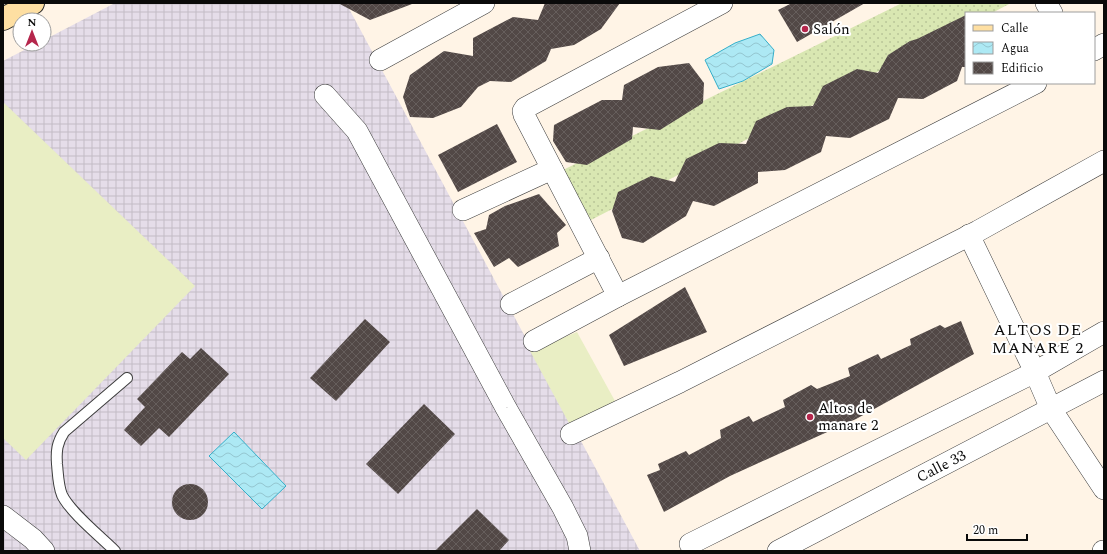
<svg xmlns="http://www.w3.org/2000/svg" width="1107" height="554" font-family="Spectral,serif">
<defs>
<pattern id="industrial-grid" width="8" height="8" patternUnits="userSpaceOnUse"><rect width="8" height="8" fill="#e5dde9"/><path d="M0 4h8M4 0v8" fill="none" stroke="#c3bcc6"/></pattern>
<pattern id="grass-dots" width="8" height="8" patternUnits="userSpaceOnUse"><rect width="8" height="8" fill="#d9e7b2"/><path d="M2 2h.1M6 6h.1" fill="none" stroke="#b9c598" stroke-width="1.8" stroke-linecap="round"/></pattern>
<pattern id="water-waves" width="16" height="10" patternUnits="userSpaceOnUse"><rect width="16" height="10" fill="#ade9f4"/><path d="M0 5q4-4 8 0t8 0" fill="none" stroke="#94c6d0"/></pattern>
<pattern id="building-cross-hatch" width="8" height="8" patternUnits="userSpaceOnUse"><rect width="8" height="8" fill="#524846"/><path d="M0 0l8 8M0 8l8-8" fill="none" stroke="#665e5c"/></pattern>
</defs>
<rect width="100%" height="100%" fill="#fff4e6"/>
<polygon fill="url(#industrial-grid)" points="115,3 346,3 640,551 3,551 3,61 36,44 44,44 44,40"/>
<polygon fill="url(#grass-dots)" points="902,3 1011,3 992,13 966,13 966,26 591,220 563,170"/>
<g fill="#e9eec4">
<polygon points="3,102 195,286 26,460 3,438"/>
<polygon points="577,332 615,401 570,425 530,351"/>
</g>
<g fill="url(#water-waves)" stroke="#35afca">
<polygon points="760,34 774,50 772,64 743,81 719,89 705,60 735,43"/>
<polygon points="234,432 286,486 262,509 209,456"/>
</g>
<g fill="url(#building-cross-hatch)">
<polygon points="338,3 411,3 412,4 370,20"/>
<polygon points="545,3 620,3 601,29 574,45 551,49 546,61 511,82 490,81 478,87 461,107 433,118 410,117 403,97 410,75 444,51 473,56 473,38 513,17 538,20"/>
<polygon points="792,3 865,3 797,42 778,10"/>
<polygon points="966,15 966,67 962,67 957,81 923,99 898,98 889,119 850,138 826,136 821,152 785,170 758,172 758,183 714,206 693,201 686,216 643,243 622,238 612,211 618,192 651,176 675,182 686,159 719,143 746,144 756,121 787,107 813,106 823,86 857,69 878,73 888,55 910,41 917,39"/>
<polygon points="689,63 704,83 703,103 660,130 633,127 632,139 587,165 566,162 553,141 554,125 602,100 622,100 624,85 658,67"/>
<polygon points="497,124 517,162 458,192 438,155"/>
<polygon points="539,194 566,225 557,233 559,246 518,267 509,258 494,267 474,233 486,229 489,215 505,206"/>
<polygon points="685,287 707,332 624,366 609,335"/>
<polygon points="365,319 390,342 336,401 310,378"/>
<polygon points="961,321 974,354 856,419 730,476 664,512 647,475 660,470 658,464 686,451 689,455 721,438 720,430 749,416 753,422 785,407 783,400 811,385 817,389 850,376 848,368 878,354 881,359 911,345 910,339 940,325 945,328"/>
<polygon points="201,348 229,374 169,437 159,428 141,446 124,430 145,407 137,399 182,352 190,359"/>
<polygon points="424,404 455,434 398,494 366,464"/>
<circle cx="190" cy="502" r="18"/>
<polygon points="477,509 509,540 499,551 435,551"/>
</g>
<g fill="none" stroke-linecap="round" stroke-linejoin="round">
<g stroke="#3d3d3d" stroke-width="12">
<path id="lane" d="M 115,551 C 101,537 70,512 62,495 C 58,485 58,474 57,464 C 56,451 57,443 64,432 L 127,378"/>
</g>
<g stroke="#3d3d3d" stroke-width="22">
<g id="street">
<polyline points="1046,3 1052,13"/>
<polyline points="1094,50 1104,44"/>
<polyline points="380,60 484,3"/>
<polyline points="325,95 357,131 506,408 563,508 577,536 580,551"/>
<polyline points="463,210 552,169"/>
<polyline points="969,235 1035,372 1051,409 1104,489"/>
<polyline points="618,296 524,115 523,111 525,108 722,3"/>
<polyline points="511,304 599,258"/>
<polyline points="534,341 618,296 1036,83"/>
<polyline points="571,434 680,382 978,231 1104,161"/>
<polyline points="3,516 33,539 44,551"/>
<polyline points="690,544 1035,372 1104,332"/>
<polyline points="778,551 1104,381"/>
<polyline points="1103,551 1104,551"/>
</g>
</g>
<g stroke="#2c2c2c" stroke-width="24">
<polyline id="secondary" points="3,19 33,3"/>
</g>
<use href="#lane" stroke="#fff" stroke-width="10"/>
<use href="#street" stroke="#fff" stroke-width="21"/>
<use href="#secondary" stroke="#fedfa2" stroke-width="22"/>
</g>
<g fill="#b5264c" stroke="#fff" stroke-width="1.5">
<circle cx="805" cy="29" r="4"/>
<circle cx="810" cy="417" r="4"/>
</g>
<g text-anchor="middle" stroke-width="4" stroke-linejoin="round" paint-order="stroke">
<g font-size="15" fill="#0a0a0a" stroke="#fff" text-anchor="start">
<text x="813" y="34">Salón</text>
<text x="818" y="413">Altos de<tspan x="818" dy="17">manare 2</tspan></text>
</g>
<g font-size="15" fill="#0a0a0a" stroke="#fff">
<text transform="translate(941 466) rotate(-27)" y="5">Calle 33</text>
</g>
<g font-size="16" letter-spacing="1" fill="#0a0a0a" stroke="#fff">
<text x="1038" y="335">ALTOS DE<tspan x="1038" dy="18">MANARE 2</tspan></text>
</g>
</g>
<rect width="1107" height="554" fill="none" stroke="#0a0a0a" stroke-width="8"/>
<rect x="965" y="12" width="130" height="72" fill="#ffffff" stroke="#9d9d9d"/>
<rect x="973" y="25" width="20" height="6" fill="#fedfa2" stroke="#9d9d9d"/>
<text x="1001" y="32" font-size="12" fill="#0a0a0a">Calle</text>
<rect x="973" y="42" width="20" height="12" fill="url(#water-waves)" stroke="#9d9d9d"/>
<text x="1001" y="52" font-size="12" fill="#0a0a0a">Agua</text>
<rect x="973" y="62" width="20" height="12" fill="url(#building-cross-hatch)" stroke="#9d9d9d"/>
<text x="1001" y="72" font-size="12" fill="#0a0a0a">Edificio</text>
<g transform="translate(32 32)"><circle r="19" fill="#ffffff" stroke="#9d9d9d"/>
<path d="M0-3L7 15L0 10L-7 15Z" fill="#b5264c"/>
<text y="-6" font-size="11" font-weight="bold" text-anchor="middle" fill="#0a0a0a">N</text>
</g>
<path d="M967 534v6h60v-6" fill="none" stroke="#0a0a0a" stroke-width="2"/>
<text x="973" y="534" font-size="12" fill="#0a0a0a" stroke="#ffffff" stroke-width="3" paint-order="stroke">20 m</text>
</svg>
